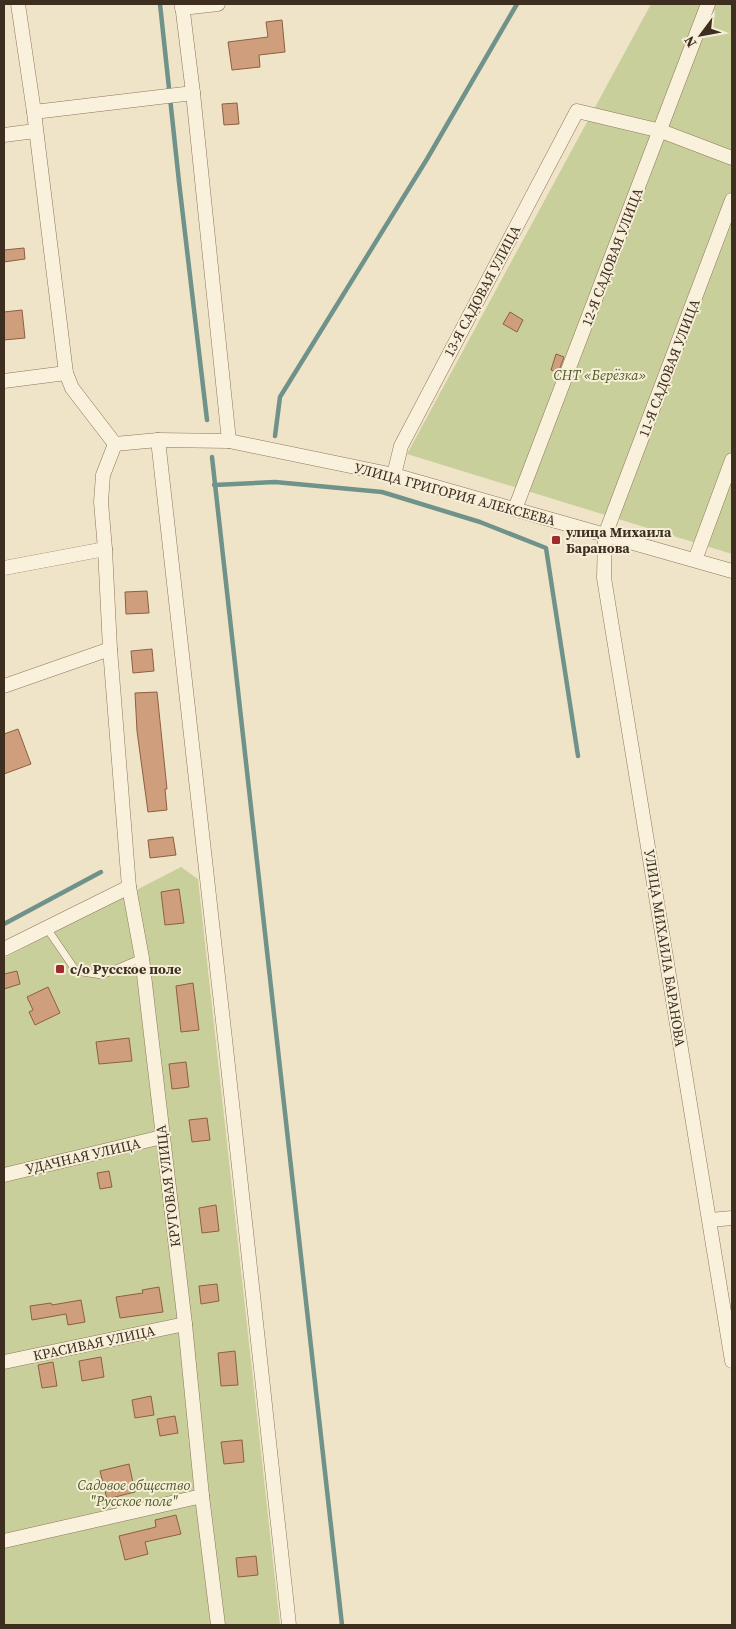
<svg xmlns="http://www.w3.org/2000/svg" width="736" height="1629" font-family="'Source Serif 4',serif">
<rect width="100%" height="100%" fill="#f0e4c8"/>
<g fill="#c9cf9b">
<polygon points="651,4 732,4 732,554 407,454"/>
<polygon points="181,867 198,879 280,1625 4,1625 4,958"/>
</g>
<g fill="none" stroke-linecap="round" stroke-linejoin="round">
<g stroke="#6f938a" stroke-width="4.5">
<polyline points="160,4 179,182 207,420"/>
<polyline points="275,436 280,397 427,159 517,4"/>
<polyline points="212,457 342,1625"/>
<polyline points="214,485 275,482 382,492 480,522 546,548 578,756"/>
<polyline points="4,924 101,872"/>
</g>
</g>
<g fill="#cf9f7d" stroke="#8d5f41">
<polygon points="282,20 285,52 259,55 260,67 232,70 228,42 268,37 266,22"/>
<polygon points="237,103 239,124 224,125 222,104"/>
<polygon points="24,248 25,259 4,262 4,250"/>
<polygon points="22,310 25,338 4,340 4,312"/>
<polygon points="510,312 523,320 517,332 503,324"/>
<polygon points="556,354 564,357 558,373 551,370"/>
<polygon points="147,591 149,613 126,614 125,592"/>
<polygon points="152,649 154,671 133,673 131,651"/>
<polygon points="157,692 167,789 165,789 167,810 148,812 137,731 135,693"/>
<polygon points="18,729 31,764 4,774 4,734"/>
<polygon points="173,837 176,855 150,858 148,840"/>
<polygon points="179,889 184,923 165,925 161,892"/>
<polygon points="17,971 20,984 4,989 4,974"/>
<polygon points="193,983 199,1030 181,1032 176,986"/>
<polygon points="48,987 60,1013 35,1025 29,1012 33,1010 27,997"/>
<polygon points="129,1038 132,1061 99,1064 96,1042"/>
<polygon points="186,1062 189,1087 172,1089 169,1064"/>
<polygon points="207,1118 210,1140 192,1142 189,1120"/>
<polygon points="109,1171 112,1187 100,1189 97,1173"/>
<polygon points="216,1205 219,1231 202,1233 199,1208"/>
<polygon points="217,1284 219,1301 201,1304 199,1286"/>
<polygon points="159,1287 163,1312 120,1318 116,1297 143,1293 142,1290"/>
<polygon points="81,1300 85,1322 68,1325 66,1314 32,1320 30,1306 51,1303 52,1305"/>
<polygon points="235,1351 238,1385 221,1386 218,1353"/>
<polygon points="101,1357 104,1377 82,1381 79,1361"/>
<polygon points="53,1362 57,1386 42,1388 38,1365"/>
<polygon points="151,1396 154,1415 135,1418 132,1400"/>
<polygon points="175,1416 178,1433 160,1436 157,1419"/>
<polygon points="242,1440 244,1462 224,1464 221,1442"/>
<polygon points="129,1464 135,1492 107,1499 100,1471"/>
<polygon points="176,1515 181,1534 145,1542 148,1554 125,1560 119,1536 156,1527 155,1520"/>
<polygon points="256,1556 258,1575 238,1577 236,1558"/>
</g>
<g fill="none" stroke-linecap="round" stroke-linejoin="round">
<g stroke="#8d765c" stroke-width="8">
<polyline id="service" points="46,927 76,971 102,975 142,958"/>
</g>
<g stroke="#8d765c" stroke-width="15">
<g id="minor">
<polyline points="18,4 34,112 66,373 72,388 115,444"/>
<polyline points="182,4 193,93 229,441"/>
<polyline points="182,8 218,4"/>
<polyline points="34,112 193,93"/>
<polyline points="4,135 35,131"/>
<polyline points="732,200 605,535 604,578 732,1361"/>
<polyline points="4,381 66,373"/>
<polyline points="158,440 227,1057 289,1625"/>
<polyline points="115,444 103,475 101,502 105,549 110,649 129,887 142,958 185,1324 202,1496 218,1625"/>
<polyline points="115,444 158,440 229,441 394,475 732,571"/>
<polyline points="394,475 401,446 577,111 661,131 732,158"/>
<polyline points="515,509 708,4"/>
<polyline points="695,560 732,460"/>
<polyline points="4,568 105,549"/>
<polyline points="4,686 110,649"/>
<polyline points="4,949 129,887"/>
<polyline points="4,1175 162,1137"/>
<polyline points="710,1220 732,1218"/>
<polyline points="4,1362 185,1324"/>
<polyline points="4,1541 202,1496"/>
</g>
</g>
<use href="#service" stroke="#faf1dc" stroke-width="7"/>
<use href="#minor" stroke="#faf1dc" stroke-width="14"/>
</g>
<g fill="#9e2a2b" stroke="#f7eed8" stroke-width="2">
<rect x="551" y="535" width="10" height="10" rx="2.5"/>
<rect x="55" y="964" width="10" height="10" rx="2.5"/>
</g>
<g text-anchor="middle" stroke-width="4" stroke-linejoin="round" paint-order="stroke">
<g font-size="14" fill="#3d2e20" stroke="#f7eed8">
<text transform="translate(612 257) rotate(-69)" y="5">12-Я САДОВАЯ УЛИЦА</text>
<text transform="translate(482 291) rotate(-62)" y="5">13-Я САДОВАЯ УЛИЦА</text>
<text transform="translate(669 368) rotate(-69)" y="5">11-Я САДОВАЯ УЛИЦА</text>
<text transform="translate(455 494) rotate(15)" y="5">УЛИЦА ГРИГОРИЯ АЛЕКСЕЕВА</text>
<text transform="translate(665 948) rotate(81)" y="5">УЛИЦА МИХАИЛА БАРАНОВА</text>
<text transform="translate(83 1156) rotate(-13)" y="5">УДАЧНАЯ УЛИЦА</text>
<text transform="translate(168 1186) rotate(-97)" y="5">КРУГОВАЯ УЛИЦА</text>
<text transform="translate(94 1343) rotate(-12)" y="5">КРАСИВАЯ УЛИЦА</text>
</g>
<g font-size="14" font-style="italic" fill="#4d5a26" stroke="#f7eed8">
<text x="600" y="380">СНТ «Берёзка»</text>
<text x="134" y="1490">Садовое общество<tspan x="134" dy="16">"Русское поле"</tspan></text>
</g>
<g font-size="14" font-weight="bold" fill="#3d2e20" stroke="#f7eed8" text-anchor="start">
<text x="566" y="537">улица Михаила<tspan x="566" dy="16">Баранова</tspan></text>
<text x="70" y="974">с/о Русское поле</text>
</g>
</g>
<rect width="736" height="1629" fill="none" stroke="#3d2e20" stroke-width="10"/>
<g transform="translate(701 35) rotate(238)" stroke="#f7eed8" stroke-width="4" paint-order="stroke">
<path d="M0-4L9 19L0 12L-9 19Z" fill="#3d2e20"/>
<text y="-8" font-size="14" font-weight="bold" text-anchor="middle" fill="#3d2e20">N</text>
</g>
</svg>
